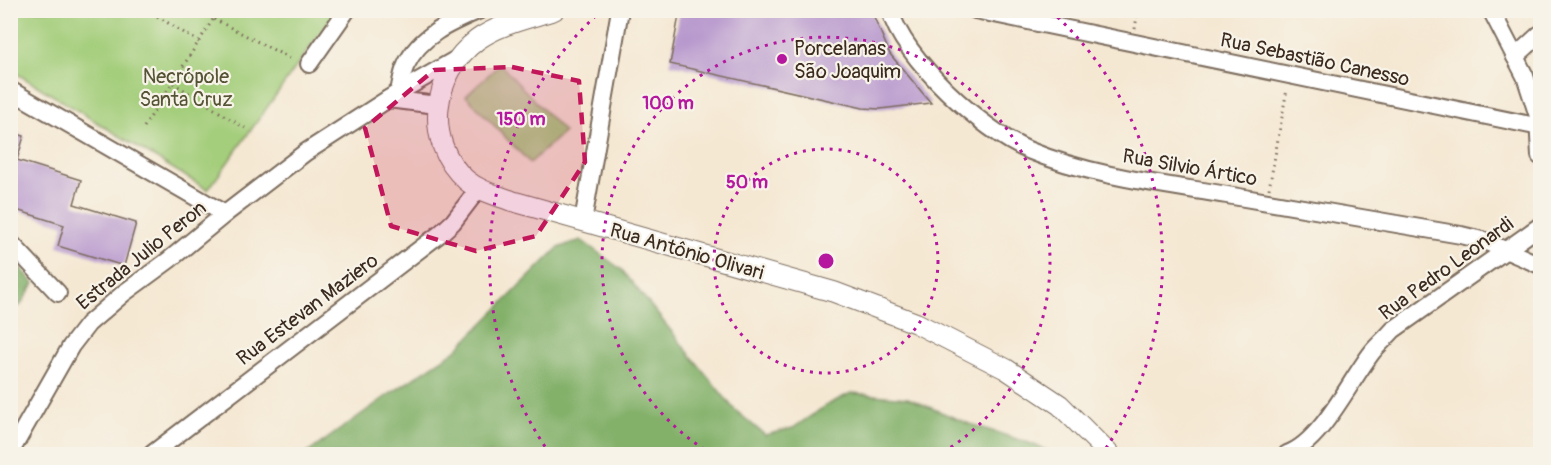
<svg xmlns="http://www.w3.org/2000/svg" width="1551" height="465" font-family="Pangolin,sans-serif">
<rect width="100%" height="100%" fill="#f7f3e8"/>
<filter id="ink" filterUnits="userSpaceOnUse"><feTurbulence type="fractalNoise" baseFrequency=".0167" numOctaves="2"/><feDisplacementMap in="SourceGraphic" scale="12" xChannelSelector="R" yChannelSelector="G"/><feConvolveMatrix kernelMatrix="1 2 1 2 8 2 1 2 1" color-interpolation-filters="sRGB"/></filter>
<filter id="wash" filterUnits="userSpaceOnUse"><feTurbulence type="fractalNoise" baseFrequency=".008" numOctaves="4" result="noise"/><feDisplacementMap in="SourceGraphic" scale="24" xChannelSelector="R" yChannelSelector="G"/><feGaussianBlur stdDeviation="1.35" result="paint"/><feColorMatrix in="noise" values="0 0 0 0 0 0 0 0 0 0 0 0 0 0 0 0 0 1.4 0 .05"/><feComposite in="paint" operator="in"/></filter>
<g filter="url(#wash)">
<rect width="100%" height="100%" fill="#f5e8d3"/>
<g fill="#a4ce7b" stroke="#707c4c" stroke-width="1.5">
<polygon points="10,11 11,10 336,11 208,190 11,70"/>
<polygon points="500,64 564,132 530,163 466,96"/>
</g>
<g fill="#83b16b" stroke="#5f6e44" stroke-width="1.5">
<polygon points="581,240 622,270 734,409 765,435 793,428 827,405 851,393 908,398 967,423 1029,443 1055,454 306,454 388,395 455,351 558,248"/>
<polygon points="11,257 34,283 20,306 11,301"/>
</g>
<g id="blocks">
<g fill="#b899ce">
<polygon points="680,10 871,10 890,54 931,103 880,109 863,108 670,64"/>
<polygon points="10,132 24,136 17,160 81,180 74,204 136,223 124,266 58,246 64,225 10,208"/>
</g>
</g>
</g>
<g filter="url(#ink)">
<use href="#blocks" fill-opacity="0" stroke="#7c6c5d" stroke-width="1.5"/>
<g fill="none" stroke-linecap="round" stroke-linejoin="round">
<g stroke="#7c6c5d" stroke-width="20">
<g id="minor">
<path d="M 890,10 C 902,58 983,131 1028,150 C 1090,176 1161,184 1227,195 C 1305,208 1383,222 1461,235 L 1482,240 L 1540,265"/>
<polyline points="975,10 1540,127"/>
<polyline points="1491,10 1525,76 1538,116 1540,156"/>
<polyline points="1515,57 1540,34"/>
<polyline points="309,64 347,10"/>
<polyline points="10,90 225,214"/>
<path d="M 399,92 C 401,83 402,73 406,65 C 420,35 452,22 480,10"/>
<polyline points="388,99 437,105"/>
<polyline points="583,221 620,10"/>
<polyline points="10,242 58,293"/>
<polyline points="10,453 71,346 88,324 124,293 169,260 225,214 306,152 399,92 455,60"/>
<polyline points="152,454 441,233 453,222 479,188"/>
<path d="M 1287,454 C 1322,442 1350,380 1373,351 C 1379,344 1387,337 1393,330 L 1540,226"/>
</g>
</g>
<g stroke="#7c6c5d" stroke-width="22">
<path id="tertiary" d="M 554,10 C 529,18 499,24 477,40 C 433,73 422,141 466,180 C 479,191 496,195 512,201 L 834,292 L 916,323 L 1006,369 L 1060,405 L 1109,454"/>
</g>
<g stroke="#7c6c5d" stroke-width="3" stroke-dasharray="1.5 4.5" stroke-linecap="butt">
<polyline points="147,10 199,42"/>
<polyline points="214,19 293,60"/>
<polyline points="1135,29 1138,10"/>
<polyline points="173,83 245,128"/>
<polyline points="144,127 219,10"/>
<polyline points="1269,189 1287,89"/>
</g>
<use href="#minor" stroke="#fff" stroke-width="16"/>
<use href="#tertiary" stroke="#fff" stroke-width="20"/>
</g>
</g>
<path fill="#c2185b" fill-opacity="0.2" stroke="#c2185b" stroke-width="4.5" stroke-dasharray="12 8" stroke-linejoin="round" d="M 512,67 L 579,81 L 585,162 L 536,236 L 476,251 L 391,226 L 365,128 L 434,70 Z"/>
<g fill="none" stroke="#b5179e" stroke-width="3" stroke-dasharray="3 6">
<circle cx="826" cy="261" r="112"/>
<path d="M712 454A224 224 0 1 1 940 454"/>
<path d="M550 454A337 337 0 0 1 601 11M1051 11A337 337 0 0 1 1102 454"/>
</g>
<circle fill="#b5179e" stroke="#f7f3e8" stroke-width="2" cx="782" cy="59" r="6"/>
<g text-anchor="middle" stroke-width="4.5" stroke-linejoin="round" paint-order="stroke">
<g font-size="20" fill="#3b2a1e" stroke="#f7f3e8" text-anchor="start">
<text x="794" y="55">Porcelanas<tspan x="794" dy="23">São Joaquim</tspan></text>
</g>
<g font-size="20" fill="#3b2a1e" stroke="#f7f3e8">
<text transform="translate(1315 59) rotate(12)" y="7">Rua Sebastião Canesso</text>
<text transform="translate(1190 167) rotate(10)" y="7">Rua Silvio Ártico</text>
<text transform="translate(687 251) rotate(16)" y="7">Rua Antônio Olivari</text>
<text transform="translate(141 255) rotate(-39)" y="7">Estrada Julio Peron</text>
<text transform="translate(1446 268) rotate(-36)" y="7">Rua Pedro Leonardi</text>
<text transform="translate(307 309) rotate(-37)" y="7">Rua Estevan Maziero</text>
</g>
<g font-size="20" fill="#555335" stroke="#f7f3e8">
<text x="186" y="83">Necrópole<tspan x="186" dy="23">Santa Cruz</tspan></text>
</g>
</g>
<circle cx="826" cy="261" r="9" fill="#b5179e" stroke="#f7f3e8" stroke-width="3"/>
<g font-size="18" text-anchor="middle" font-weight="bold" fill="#b5179e" stroke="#f7f3e8" stroke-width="4.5" stroke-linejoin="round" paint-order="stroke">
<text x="668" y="109">100 m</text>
<text x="521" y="125">150 m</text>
<text x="747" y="188">50 m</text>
</g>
<rect width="1551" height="465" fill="none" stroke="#f7f3e8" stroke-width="36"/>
</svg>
